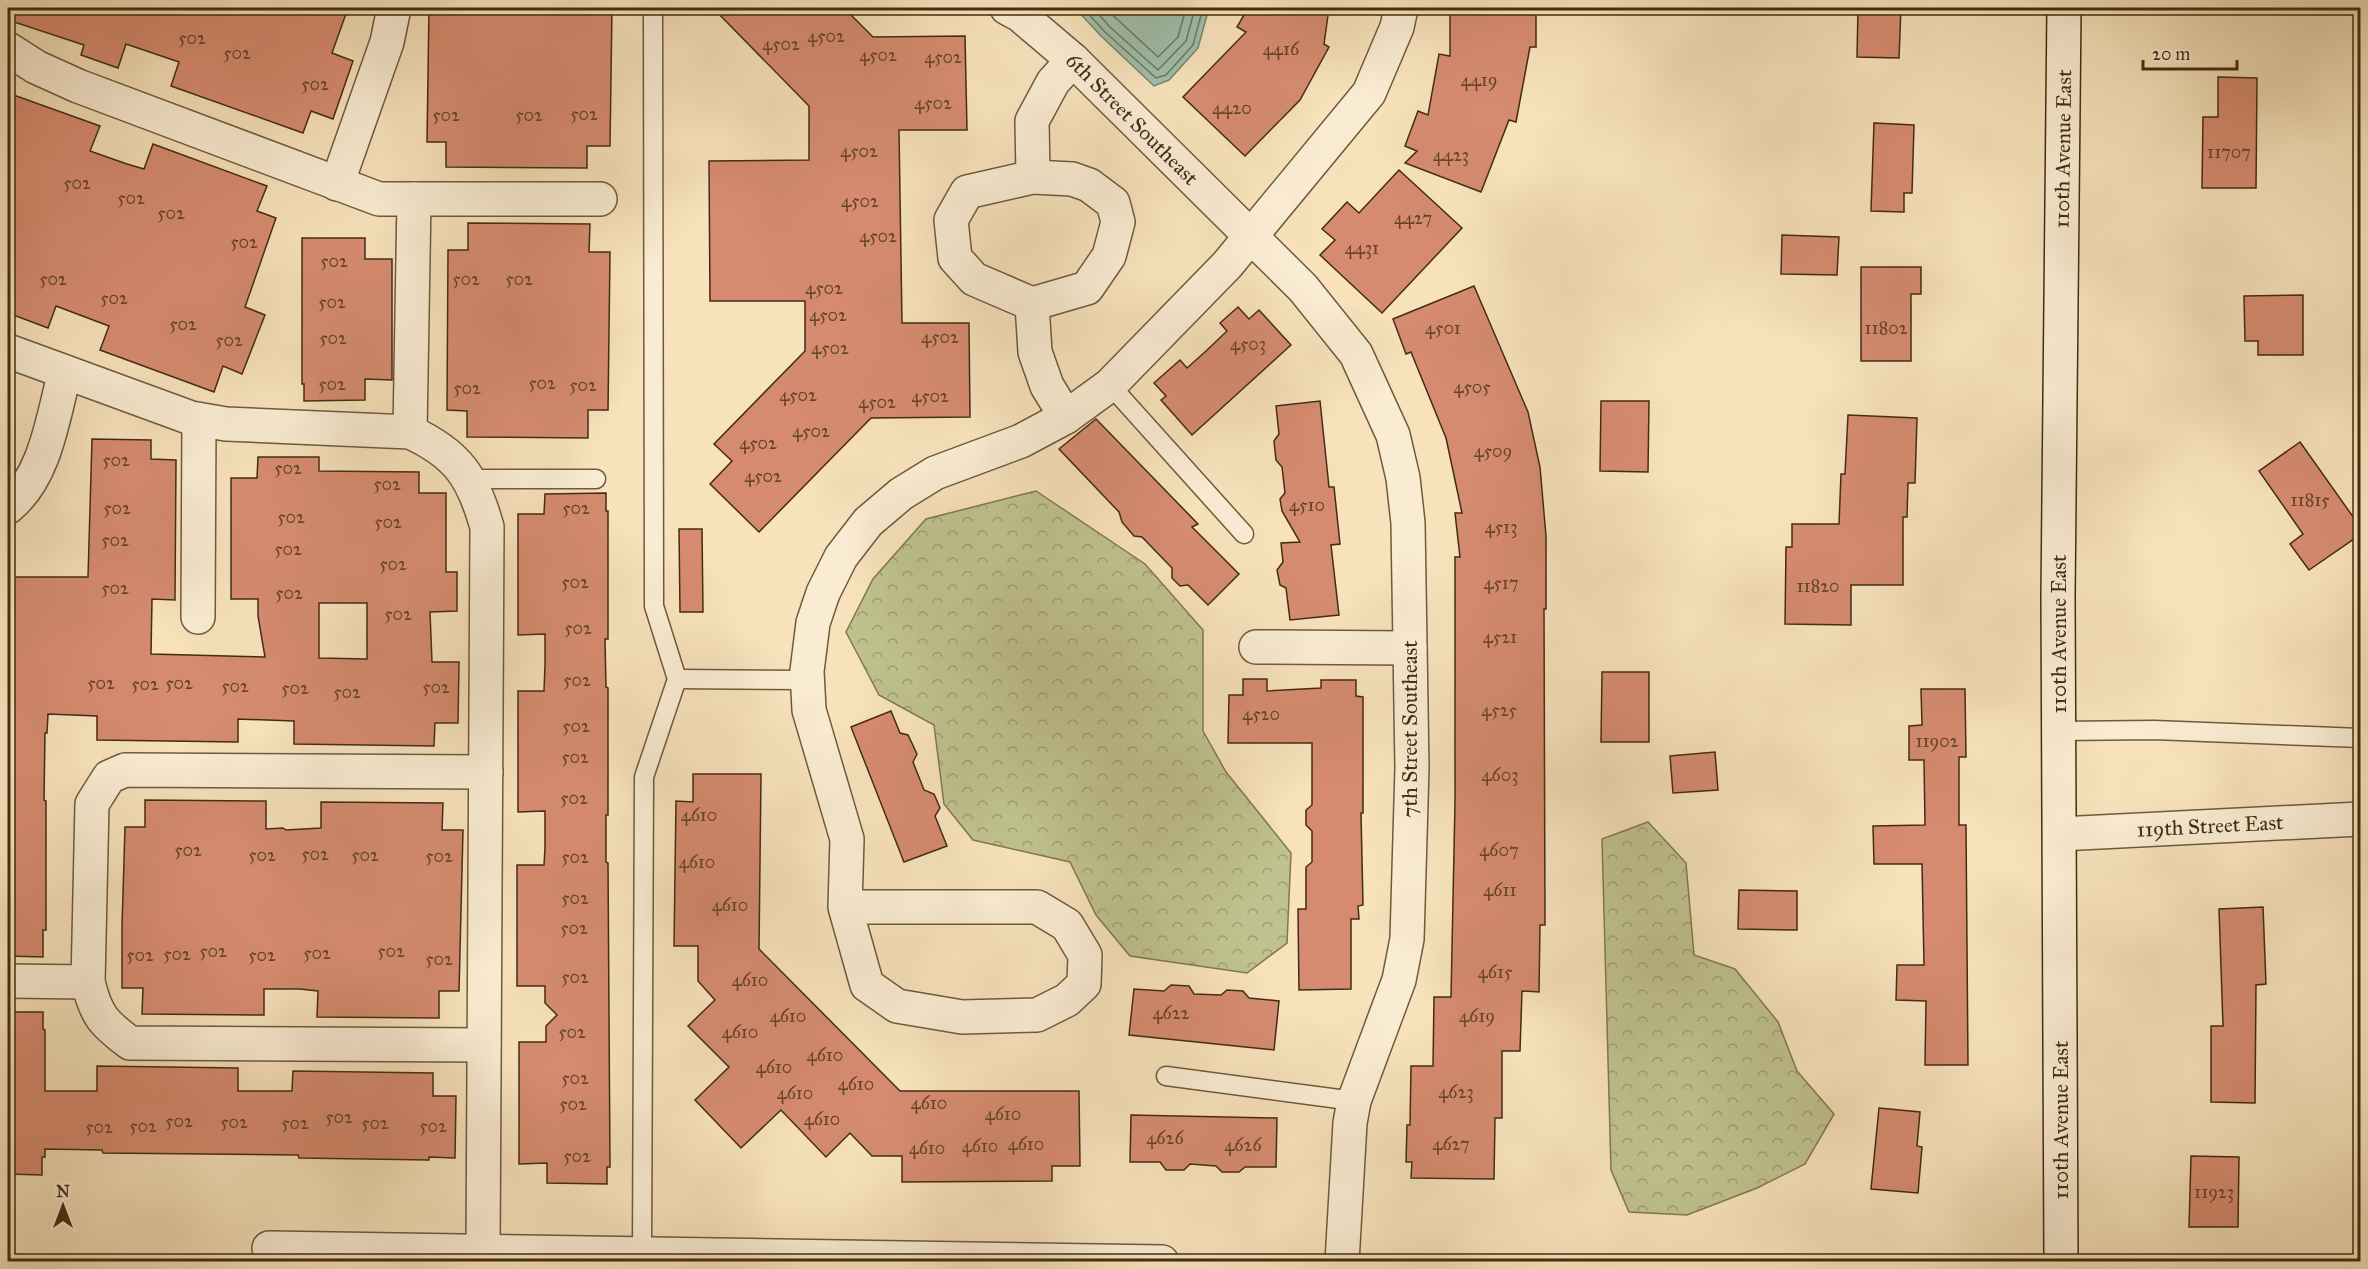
<svg xmlns="http://www.w3.org/2000/svg" width="2368" height="1269" font-family="'IM FELL Great Primer',serif">
<defs>
<pattern id="forest-crowns" width="20" height="18" patternUnits="userSpaceOnUse" patternTransform="scale(1.5)"><rect width="20" height="18" fill="#bfc28e"/><path d="M2 6a3 3 0 1 1 6 0M12 15a3 3 0 1 1 6 0" fill="none" stroke="#9d9e73"/></pattern>
</defs>
<rect width="100%" height="100%" fill="#f7e2bc"/>
<filter id="stains"><feTurbulence type="fractalNoise" baseFrequency=".00333" numOctaves="4"/><feColorMatrix values="0 0 0 0 .2 0 0 0 0 .09 0 0 0 0 .02 0 0 0 .5 -.17"/></filter>
<radialGradient id="worn" r=".72"><stop offset=".6" stop-color="#630" stop-opacity="0"/><stop offset="1" stop-color="#630" stop-opacity=".3"/></radialGradient>
<g fill="url(#forest-crowns)" stroke="#807850" stroke-width="1.5">
<polygon points="1036,491 1145,564 1203,630 1203,731 1226,772 1291,853 1287,943 1247,973 1130,956 1096,915 1070,862 973,840 944,804 934,725 879,695 846,632 873,579 926,519"/>
<polygon points="1648,822 1686,863 1694,955 1735,969 1778,1022 1797,1071 1834,1114 1805,1164 1757,1188 1687,1215 1629,1212 1611,1170 1602,839"/>
</g>
<polygon fill="#9ebfab" stroke="#79856d" stroke-width="1.5" points="1075,8 1209,8 1198,48 1169,80 1154,86 1101,36"/>
<g fill="none" stroke-linecap="round" stroke-linejoin="round">
<g stroke="#70765e" stroke-width="1.5">
<polyline points="1083,8 1105,32 1156,78 1166,75 1193,45 1203,8"/>
<polyline points="1093,8 1110,27 1158,70 1186,41 1195,8"/>
<polyline points="1105,8 1158,57 1178,37 1186,8"/>
</g>
</g>
<g fill="#d68b70" stroke="#412d11" stroke-width="1.5" fill-rule="evenodd">
<polygon points="8,8 348,8 332,53 353,61 333,119 311,111 303,133 171,86 179,62 126,44 118,68 81,55 84,45 8,20"/>
<polygon points="429,8 612,8 610,146 587,146 587,168 446,167 446,142 427,142"/>
<polygon points="713,8 844,8 873,37 965,36 967,130 899,130 902,323 969,323 970,417 871,418 759,532 710,484 732,461 714,444 805,351 805,301 710,301 709,161 809,160 809,106"/>
<polygon points="1248,8 1329,8 1324,44 1329,47 1300,100 1245,156 1183,97 1246,32 1237,27"/>
<polygon points="1450,8 1536,8 1536,47 1530,47 1516,122 1509,120 1481,192 1405,163 1417,151 1405,146 1418,111 1428,115 1439,54 1450,56"/>
<polygon points="1858,8 1901,8 1899,58 1857,57"/>
<polygon points="2218,77 2257,78 2256,188 2202,188 2203,117 2218,117"/>
<polygon points="8,93 100,126 90,151 127,164 144,169 153,144 267,186 257,211 276,218 245,307 265,315 242,374 223,366 214,392 100,350 109,326 56,306 48,328 8,313"/>
<polygon points="1874,123 1914,125 1912,193 1904,193 1904,212 1871,211"/>
<polygon points="1399,170 1462,228 1382,313 1320,255 1335,240 1322,229 1347,202 1359,213"/>
<polygon points="468,223 590,224 589,252 610,252 608,410 588,410 588,438 467,437 467,411 447,410 448,250 468,250"/>
<polygon points="1782,235 1839,237 1837,275 1781,274"/>
<polygon points="302,238 365,238 365,259 392,259 392,380 365,379 365,400 304,401 304,384 302,384"/>
<polygon points="1861,267 1921,267 1921,294 1911,294 1911,361 1861,361"/>
<polygon points="1474,286 1528,412 1540,467 1546,536 1546,609 1544,609 1545,925 1540,925 1539,992 1522,991 1520,1051 1502,1051 1502,1118 1495,1118 1494,1179 1411,1178 1412,1162 1406,1162 1407,1125 1410,1125 1411,1066 1433,1066 1434,997 1451,997 1455,802 1455,557 1460,557 1455,513 1462,513 1446,438 1411,352 1406,354 1393,319"/>
<polygon points="2303,295 2303,355 2258,355 2258,341 2245,341 2244,296"/>
<polygon points="1238,307 1249,319 1259,310 1291,345 1192,435 1161,400 1166,396 1154,383 1180,360 1187,368 1206,351 1227,331 1220,323"/>
<polygon points="1320,401 1329,487 1334,487 1340,544 1331,545 1339,615 1290,620 1286,588 1280,585 1277,570 1283,562 1281,543 1300,542 1282,511 1280,499 1285,493 1282,467 1276,460 1274,441 1279,434 1276,406"/>
<polygon points="1601,401 1649,401 1648,472 1600,471"/>
<polygon points="1848,415 1917,418 1915,483 1908,483 1907,517 1903,517 1903,585 1851,585 1851,625 1785,624 1786,547 1792,547 1792,524 1839,524 1841,474 1845,474"/>
<polygon points="1096,419 1198,524 1192,527 1239,574 1208,605 1188,585 1180,586 1172,578 1172,568 1142,537 1134,536 1122,522 1119,512 1059,449"/>
<path d="M 92,439 L 151,440 L 151,459 L 176,460 L 175,600 L 152,599 L 151,654 L 265,657 L 258,616 L 258,599 L 231,599 L 231,478 L 257,478 L 258,457 L 319,457 L 319,471 L 419,472 L 419,493 L 446,493 L 446,572 L 457,572 L 457,611 L 430,612 L 432,662 L 459,662 L 458,723 L 435,723 L 434,746 L 294,744 L 294,721 L 238,719 L 238,742 L 97,740 L 97,716 L 48,714 L 47,733 L 45,733 L 44,800 L 46,801 L 46,930 L 43,930 L 43,957 L 8,956 L 8,577 L 88,577 ZM 319,603 L 367,603 L 367,659 L 319,658 Z"/>
<polygon points="2300,442 2361,528 2361,534 2309,570 2290,544 2303,534 2259,471"/>
<polygon points="606,493 606,511 608,511 608,639 605,639 606,687 608,688 608,815 606,815 606,862 608,863 610,1167 607,1167 607,1184 547,1183 547,1163 519,1164 519,1042 546,1042 546,1026 557,1015 545,1003 545,986 517,986 517,865 544,865 545,848 545,811 518,812 518,691 544,691 545,665 545,634 518,635 518,514 544,514 545,494"/>
<polygon points="679,529 702,529 703,612 680,612"/>
<polygon points="1602,672 1649,672 1649,742 1601,742"/>
<polygon points="1243,679 1267,679 1267,691 1321,688 1321,680 1356,680 1356,696 1363,697 1363,813 1361,813 1363,905 1358,906 1359,919 1351,919 1351,989 1299,990 1298,909 1306,909 1306,867 1312,862 1312,831 1306,825 1306,810 1312,805 1312,743 1228,743 1229,695 1243,695"/>
<polygon points="1921,689 1965,689 1966,757 1959,757 1959,825 1966,825 1968,1065 1925,1065 1926,1001 1896,1000 1897,965 1924,965 1922,864 1874,864 1873,826 1925,825 1924,760 1909,760 1909,726 1922,725"/>
<polygon points="891,711 900,733 908,735 917,754 913,762 924,790 934,794 940,808 935,816 947,846 904,862 851,727"/>
<polygon points="1715,752 1718,790 1673,793 1670,756"/>
<polygon points="693,774 761,774 759,949 900,1091 1079,1091 1080,1166 1052,1166 1052,1181 902,1182 902,1156 872,1156 850,1133 826,1157 781,1110 741,1148 695,1100 729,1067 688,1026 715,1000 698,981 698,946 674,946 676,801 693,802"/>
<polygon points="145,800 266,801 266,829 283,828 286,830 321,828 321,802 443,803 442,830 463,830 459,991 439,991 439,1018 317,1017 318,991 300,989 264,989 264,1015 142,1014 143,988 122,988 122,926 125,827 145,827"/>
<polygon points="1739,890 1797,891 1797,930 1738,929"/>
<polygon points="2263,907 2266,984 2256,985 2255,1103 2211,1102 2211,1026 2223,1026 2219,909"/>
<polygon points="1171,985 1189,986 1194,994 1221,995 1227,990 1243,991 1249,998 1279,1001 1274,1050 1129,1035 1134,989 1164,991"/>
<polygon points="8,1012 43,1012 43,1029 45,1030 45,1091 97,1091 97,1066 238,1068 238,1091 292,1091 293,1071 433,1073 433,1096 456,1096 455,1158 429,1157 429,1160 299,1158 298,1155 103,1153 102,1150 45,1149 45,1157 42,1157 42,1175 8,1174"/>
<polygon points="1879,1108 1920,1112 1917,1146 1922,1147 1918,1193 1871,1189"/>
<polygon points="1131,1115 1277,1118 1276,1167 1245,1167 1239,1172 1222,1172 1216,1166 1190,1164 1184,1170 1166,1170 1160,1162 1130,1162"/>
<polygon points="2191,1156 2239,1157 2238,1227 2189,1227"/>
</g>
<g fill="none" stroke-linecap="round" stroke-linejoin="round">
<g stroke="#6e5a3c" stroke-width="21">
<g id="lane">
<polyline points="1110,385 1244,534"/>
<polyline points="468,479 596,479"/>
<polyline points="677,679 807,680"/>
<polyline points="2059,731 2154,730 2360,738"/>
<polyline points="1166,1076 1354,1101"/>
<polyline points="642,1254 644,777 677,679 654,606 653,8"/>
</g>
</g>
<g stroke="#6e5a3c" stroke-width="36">
<g id="street">
<polyline points="1007,8 1020,15 1073,60 1303,288 1356,354 1393,435 1403,478 1408,523 1412,768 1407,939 1399,980 1354,1101 1350,1123 1342,1262"/>
<polyline points="8,49 36,67 78,86 379,199 600,199"/>
<polyline points="337,184 387,42 394,8"/>
<polyline points="1032,304 1087,288 1109,256 1118,222 1113,203 1089,185 1072,179 1033,177"/>
<path d="M 8,351 L 191,418 L 226,424 L 410,432 C 458,454 473,477 487,527 L 483,1252"/>
<polyline points="1066,417 1047,386 1035,352 1032,304 974,279 955,258 951,220 967,192 1033,177 1032,121 1053,82 1073,60"/>
<polyline points="410,432 414,199"/>
<path d="M 8,507 C 46,477 53,416 65,372"/>
<polyline points="198,617 199,420"/>
<polyline points="1256,647 1410,648"/>
<polyline points="2060,834 2360,819"/>
<polyline points="845,907 1037,907 1067,925 1085,955 1084,984 1067,1000 1037,1015 962,1017 897,1006 867,985 845,907 847,839 809,710 807,671 813,623 823,593 841,557 868,522 901,494 935,473 1021,441 1066,417 1110,385 1227,265 1369,93 1397,27 1401,8"/>
<polyline points="8,981 88,982"/>
<path d="M 484,1045 L 130,1043 C 103,1023 96,1015 88,982 L 92,804 L 109,777 L 125,770 L 486,772"/>
<polyline points="269,1248 1162,1262"/>
</g>
</g>
<g stroke="#412d11" stroke-width="36">
<polyline id="secondary" points="2061,1262 2058,596 2064,8"/>
</g>
<use href="#lane" stroke="#faecd3" stroke-width="18"/>
<use href="#street" stroke="#faecd3" stroke-width="33"/>
<use href="#secondary" stroke="#faecd3" stroke-width="33"/>
</g>
<g text-anchor="middle" stroke-width="4.5" stroke-linejoin="round" paint-order="stroke">
<g font-size="18" fill="#664429">
<text x="826" y="42">4502</text>
<text x="192" y="44">502</text>
<text x="781" y="50">4502</text>
<text x="1281" y="55">4416</text>
<text x="237" y="59">502</text>
<text x="878" y="61">4502</text>
<text x="943" y="63">4502</text>
<text x="1479" y="86">4419</text>
<text x="315" y="90">502</text>
<text x="933" y="109">4502</text>
<text x="1232" y="114">4420</text>
<text x="584" y="120">502</text>
<text x="446" y="121">502</text>
<text x="529" y="121">502</text>
<text x="859" y="157">4502</text>
<text x="2229" y="158">11707</text>
<text x="1451" y="161">4423</text>
<text x="77" y="189">502</text>
<text x="131" y="204">502</text>
<text x="860" y="207">4502</text>
<text x="171" y="219">502</text>
<text x="1413" y="224">4427</text>
<text x="878" y="242">4502</text>
<text x="244" y="248">502</text>
<text x="1362" y="254">4431</text>
<text x="334" y="267">502</text>
<text x="53" y="285">502</text>
<text x="466" y="285">502</text>
<text x="519" y="285">502</text>
<text x="824" y="294">4502</text>
<text x="114" y="304">502</text>
<text x="332" y="308">502</text>
<text x="828" y="321">4502</text>
<text x="183" y="330">502</text>
<text x="1443" y="334">4501</text>
<text x="1886" y="334">11802</text>
<text x="940" y="343">4502</text>
<text x="333" y="344">502</text>
<text x="229" y="346">502</text>
<text x="1248" y="350">4503</text>
<text x="830" y="354">4502</text>
<text x="542" y="389">502</text>
<text x="332" y="390">502</text>
<text x="583" y="391">502</text>
<text x="1472" y="393">4505</text>
<text x="467" y="394">502</text>
<text x="798" y="401">4502</text>
<text x="930" y="402">4502</text>
<text x="877" y="408">4502</text>
<text x="811" y="437">4502</text>
<text x="758" y="449">4502</text>
<text x="1493" y="457">4509</text>
<text x="116" y="466">502</text>
<text x="288" y="474">502</text>
<text x="763" y="482">4502</text>
<text x="387" y="490">502</text>
<text x="2310" y="506">11815</text>
<text x="1307" y="511">4510</text>
<text x="117" y="514">502</text>
<text x="576" y="514">502</text>
<text x="291" y="523">502</text>
<text x="388" y="528">502</text>
<text x="1501" y="533">4513</text>
<text x="115" y="546">502</text>
<text x="288" y="555">502</text>
<text x="393" y="570">502</text>
<text x="575" y="588">502</text>
<text x="1501" y="589">4517</text>
<text x="1818" y="592">11820</text>
<text x="115" y="594">502</text>
<text x="289" y="599">502</text>
<text x="398" y="620">502</text>
<text x="578" y="634">502</text>
<text x="1500" y="643">4521</text>
<text x="577" y="686">502</text>
<text x="101" y="689">502</text>
<text x="179" y="689">502</text>
<text x="145" y="690">502</text>
<text x="235" y="692">502</text>
<text x="436" y="693">502</text>
<text x="295" y="694">502</text>
<text x="347" y="698">502</text>
<text x="1499" y="716">4525</text>
<text x="1261" y="720">4520</text>
<text x="576" y="732">502</text>
<text x="1937" y="747">11902</text>
<text x="575" y="763">502</text>
<text x="1500" y="781">4603</text>
<text x="574" y="804">502</text>
<text x="699" y="821">4610</text>
<text x="188" y="856">502</text>
<text x="1499" y="856">4607</text>
<text x="315" y="860">502</text>
<text x="262" y="861">502</text>
<text x="365" y="861">502</text>
<text x="439" y="862">502</text>
<text x="575" y="863">502</text>
<text x="697" y="868">4610</text>
<text x="1500" y="896">4611</text>
<text x="575" y="904">502</text>
<text x="730" y="911">4610</text>
<text x="574" y="934">502</text>
<text x="213" y="957">502</text>
<text x="391" y="957">502</text>
<text x="317" y="959">502</text>
<text x="177" y="960">502</text>
<text x="140" y="961">502</text>
<text x="262" y="961">502</text>
<text x="439" y="965">502</text>
<text x="1495" y="978">4615</text>
<text x="575" y="983">502</text>
<text x="750" y="986">4610</text>
<text x="1171" y="1019">4622</text>
<text x="788" y="1022">4610</text>
<text x="1477" y="1022">4619</text>
<text x="572" y="1038">502</text>
<text x="740" y="1038">4610</text>
<text x="825" y="1061">4610</text>
<text x="774" y="1073">4610</text>
<text x="575" y="1084">502</text>
<text x="856" y="1090">4610</text>
<text x="1456" y="1098">4623</text>
<text x="795" y="1099">4610</text>
<text x="929" y="1109">4610</text>
<text x="573" y="1110">502</text>
<text x="1003" y="1120">4610</text>
<text x="339" y="1123">502</text>
<text x="822" y="1125">4610</text>
<text x="179" y="1127">502</text>
<text x="234" y="1128">502</text>
<text x="295" y="1129">502</text>
<text x="375" y="1129">502</text>
<text x="143" y="1132">502</text>
<text x="433" y="1132">502</text>
<text x="99" y="1133">502</text>
<text x="1165" y="1144">4626</text>
<text x="1026" y="1150">4610</text>
<text x="1451" y="1150">4627</text>
<text x="1243" y="1151">4626</text>
<text x="980" y="1152">4610</text>
<text x="927" y="1154">4610</text>
<text x="577" y="1162">502</text>
<text x="2214" y="1198">11923</text>
</g>
<g font-size="21" fill="#412d11" stroke="#faecd3">
<text transform="translate(1132 119) rotate(45)" y="7">6th Street Southeast</text>
<text transform="translate(2063 149) rotate(-89)" y="7">110th Avenue East</text>
<text transform="translate(2059 634) rotate(-90)" y="7">110th Avenue East</text>
<text transform="translate(1410 729) rotate(-90)" y="7">7th Street Southeast</text>
<text transform="translate(2210 826) rotate(-3)" y="7">119th Street East</text>
<text transform="translate(2061 1120) rotate(-90)" y="7">110th Avenue East</text>
</g>
</g>
<rect width="2368" height="1269" fill="none" stroke="#f7e2bc" stroke-width="30"/>
<rect x="9" y="9" width="2350" height="1251" fill="none" stroke="#412d11" stroke-width="3"/>
<rect x="15" y="15" width="2338" height="1239" fill="none" stroke="#412d11" stroke-width="1.5"/>
<g transform="translate(63 1206)" stroke="#faecd3" stroke-width="4.5" paint-order="stroke">
<path d="M0-4.5L10 22L0 15L-10 22Z" fill="#412d11"/>
<text y="-9" font-size="16" font-weight="bold" text-anchor="middle" fill="#412d11">N</text>
</g>
<path d="M2143 60v9h94v-9" fill="none" stroke="#412d11" stroke-width="3"/>
<text x="2152" y="60" font-size="18" fill="#412d11" stroke="#faecd3" stroke-width="4.5" paint-order="stroke">20 m</text>
<rect width="100%" height="100%" filter="url(#stains)"/>
<rect width="100%" height="100%" fill="url(#worn)"/>
</svg>
